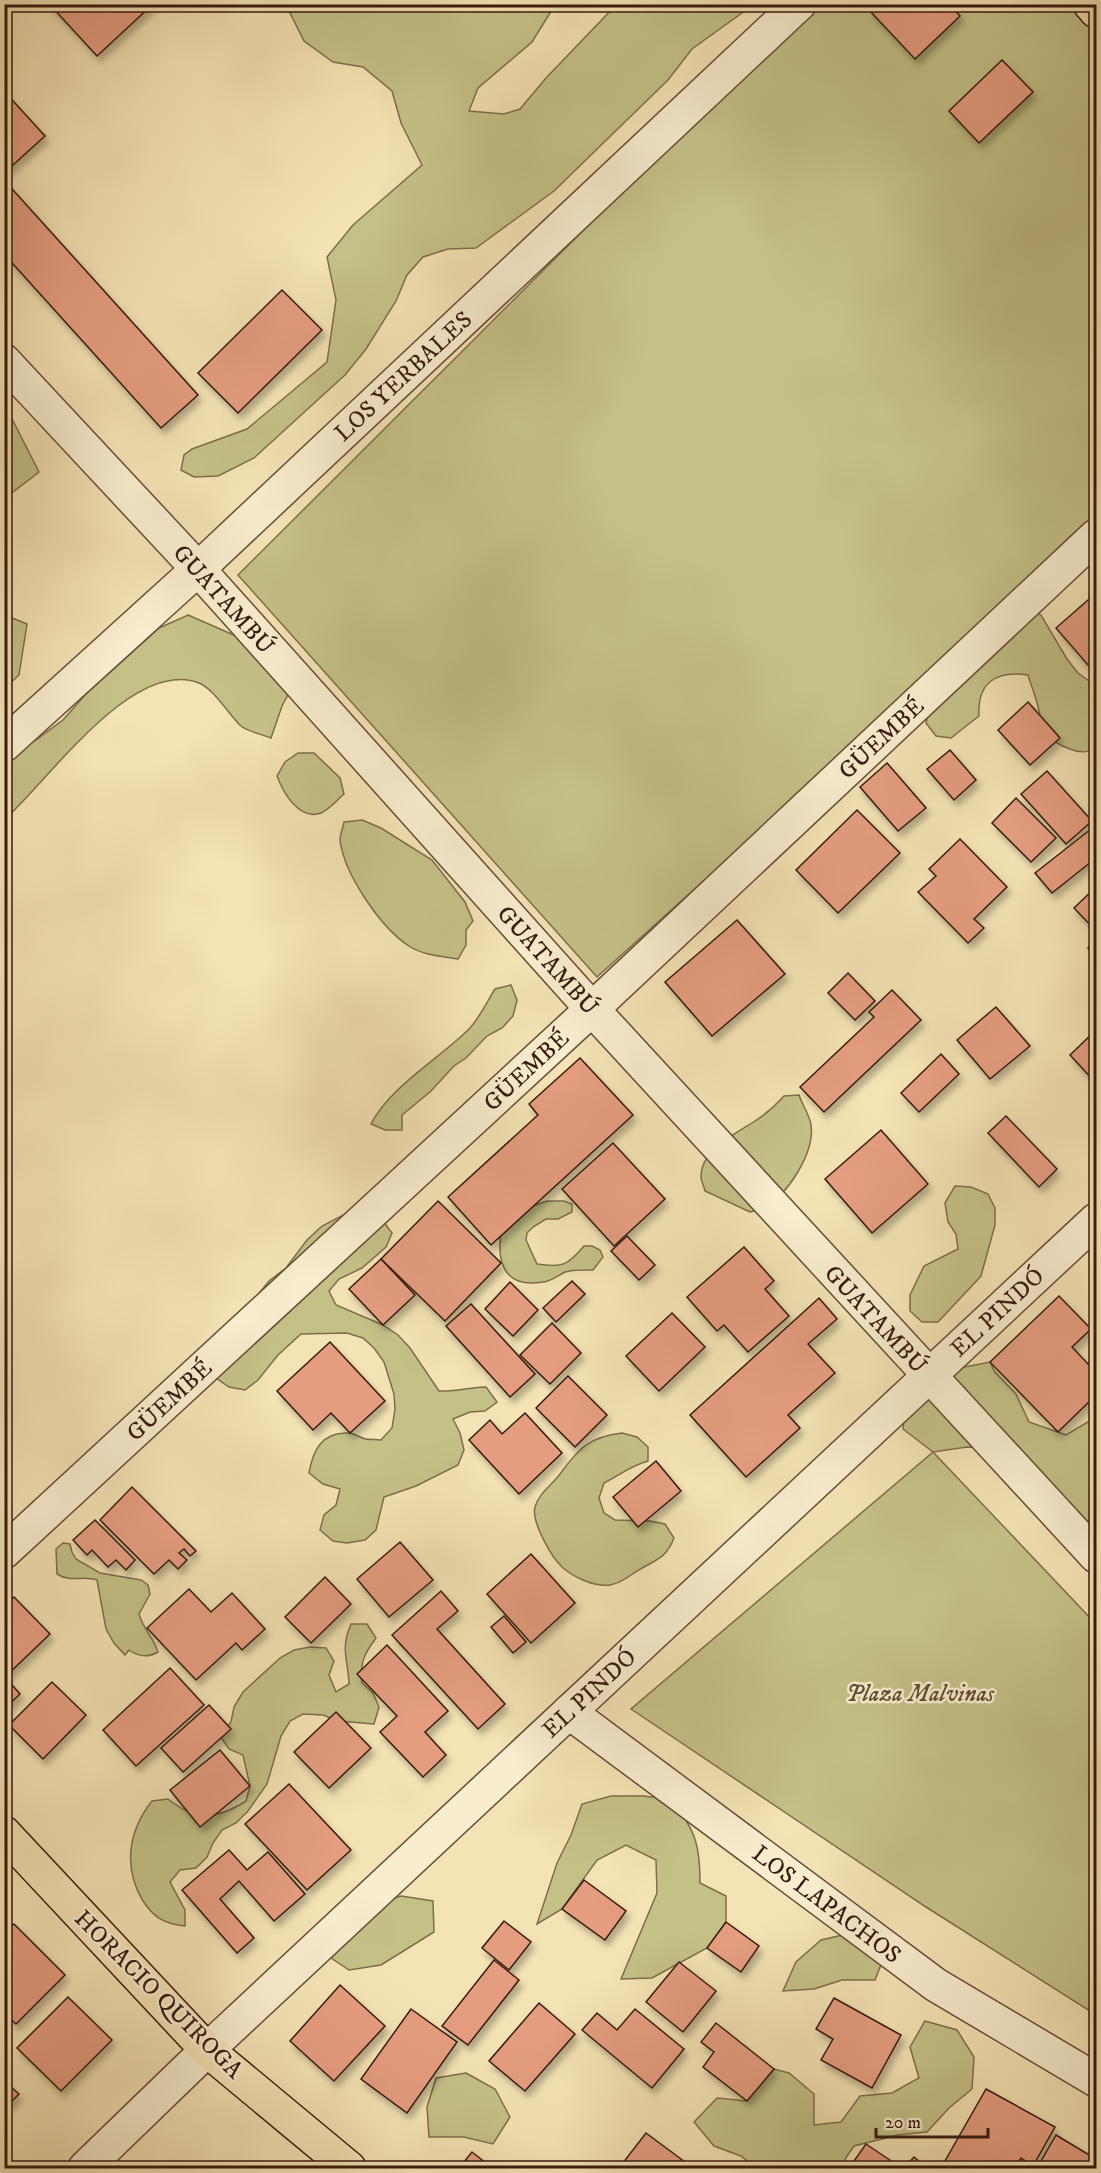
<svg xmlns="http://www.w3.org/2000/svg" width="1101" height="2173" font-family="'IM FELL DW Pica',serif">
<defs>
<filter id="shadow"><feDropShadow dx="3.5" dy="6" stdDeviation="3" flood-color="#0004"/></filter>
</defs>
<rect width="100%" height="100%" fill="#f4e3b4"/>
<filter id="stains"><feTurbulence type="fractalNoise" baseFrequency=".00333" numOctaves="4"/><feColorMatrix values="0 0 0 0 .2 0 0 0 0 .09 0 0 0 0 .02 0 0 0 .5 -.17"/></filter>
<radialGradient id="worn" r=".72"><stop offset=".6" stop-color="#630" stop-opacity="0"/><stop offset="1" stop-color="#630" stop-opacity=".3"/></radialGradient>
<g fill="#c4c187" stroke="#7d6e4b" stroke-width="1.5">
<polygon points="1090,4 1096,11 1096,527 597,977 238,575 809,5"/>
<polygon points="286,5 555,5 532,42 478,88 469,111 504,114 520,109 546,78 616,5 753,5 692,49 668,80 554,191 476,248 448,249 423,257 407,275 396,301 366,349 345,375 254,458 218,476 194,477 181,470 184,455 192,449 247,429 327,362 336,300 327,257 353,225 422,165 401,123 392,91 363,67 333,62 304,41"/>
<polygon points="4,403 39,472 5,498 4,498"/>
<path d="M 1025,608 L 1041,615 L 1067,659 L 1078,673 L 1096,686 L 1096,747 C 1089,753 1079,753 1070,749 C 1046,741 1043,730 1038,707 C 1036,696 1031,686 1028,675 C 996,670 977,683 979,716 L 951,738 L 936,736 L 926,723 L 929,707 Z"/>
<polygon points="5,615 27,624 19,675 5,688"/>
<path d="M 188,615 L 245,640 L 296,680 L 282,706 L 271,738 C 262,734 248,732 241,726 C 229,715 215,690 199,683 C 133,657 48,781 5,819 L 5,755 L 37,739 L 63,720 L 85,695 L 159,628 Z"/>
<path d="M 298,753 L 314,753 L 340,778 L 344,794 C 337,800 330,809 321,813 C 299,821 283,792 277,776 L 285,762 Z"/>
<path d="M 362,820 L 381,828 L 432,860 L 465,902 L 473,921 L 466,930 L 466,945 L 458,959 C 442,956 424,956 409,946 C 381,928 344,874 340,840 C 340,834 343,828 344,822 Z"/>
<path d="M 511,985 L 517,1000 L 513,1016 L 502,1028 L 487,1036 L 466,1058 L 454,1066 L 430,1092 L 402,1115 L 402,1130 L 385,1130 L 371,1124 C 390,1087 437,1060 467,1031 C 479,1020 486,1003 495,989 Z"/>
<path d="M 799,1095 C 802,1104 810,1116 811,1125 C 815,1152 787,1197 763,1208 C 759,1210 754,1211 750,1212 L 705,1191 C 704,1186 701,1181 701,1177 C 700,1150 737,1133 755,1121 C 766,1114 775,1106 784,1096 Z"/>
<polygon points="955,1186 971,1187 988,1194 995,1208 995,1225 981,1276 938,1322 922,1322 910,1311 910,1295 924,1266 958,1249 956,1234 948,1222 945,1203"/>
<path d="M 547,1201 L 564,1201 L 572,1204 L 572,1212 L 558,1219 L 546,1219 L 533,1227 L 527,1233 L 526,1240 L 537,1264 C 563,1268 568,1265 584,1246 L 592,1246 L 600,1250 L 603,1257 L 593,1270 C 583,1270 574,1269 565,1272 C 557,1276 552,1281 543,1282 C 500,1289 496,1257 502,1224 L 521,1210 Z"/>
<path d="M 351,1211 L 381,1218 L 392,1233 L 386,1247 L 362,1268 L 339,1279 L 329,1291 L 336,1305 L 383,1325 L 398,1335 L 410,1348 L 439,1391 C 456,1392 470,1387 486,1387 L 497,1402 L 485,1411 L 470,1412 L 453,1419 L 460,1433 L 464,1450 L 458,1465 L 416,1486 L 384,1497 L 376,1530 L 365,1540 L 347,1543 L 333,1541 L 320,1530 L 324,1515 L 336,1505 L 340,1489 L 323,1484 L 309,1473 C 313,1450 322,1432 348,1433 C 355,1433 360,1438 366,1439 C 371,1440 377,1439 381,1440 L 392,1428 L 395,1409 L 394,1394 L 384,1362 L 374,1348 L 363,1338 L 347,1333 L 301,1334 L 278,1355 L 258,1380 L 245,1390 L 229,1387 L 216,1378 L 247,1308 L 269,1281 L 286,1268 L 307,1240 L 322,1226 Z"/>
<polygon points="990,1362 995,1372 1016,1394 1029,1422 1066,1435 1096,1417 1096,1526 1052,1512 998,1448 967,1447 933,1452 1096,1624 1096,2015 926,1907 631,1709 933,1452 903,1429 905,1399 960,1368"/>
<path d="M 622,1433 L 637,1437 L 648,1447 L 648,1461 C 630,1466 620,1475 604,1483 L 599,1498 L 604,1513 L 615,1520 L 650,1521 L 665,1524 L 674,1538 C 667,1556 659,1559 642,1568 C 631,1574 623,1583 610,1585 C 595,1587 575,1578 563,1568 C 552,1558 531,1522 535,1507 C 539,1493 552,1485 560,1474 C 579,1448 589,1437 622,1433 Z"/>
<path d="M 63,1543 L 70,1544 L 72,1552 L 76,1559 L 100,1573 L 141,1580 L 148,1585 L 150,1594 L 139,1614 C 143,1629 154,1638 158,1652 C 148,1658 139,1657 129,1650 L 125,1655 L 114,1643 L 106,1629 L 97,1580 C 83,1575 71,1583 57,1574 L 56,1549 Z"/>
<path d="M 351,1624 L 367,1624 L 376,1638 C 364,1654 360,1662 362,1683 L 373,1693 L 379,1707 L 374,1724 L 338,1721 L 323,1715 L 303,1714 L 290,1721 L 281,1736 L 267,1784 L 248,1811 L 236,1823 L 222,1830 L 213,1843 L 207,1857 L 196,1868 L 180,1870 L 170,1882 L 185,1910 L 185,1926 C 165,1924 154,1918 143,1901 C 123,1868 128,1831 152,1801 L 168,1799 C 196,1821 216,1820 246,1801 L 250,1786 L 243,1755 L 229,1749 L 220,1736 L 231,1722 L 234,1707 L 243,1692 L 280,1658 L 294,1650 L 310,1647 L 326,1648 L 334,1661 L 329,1675 L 336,1692 L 349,1684 C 348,1658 340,1650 351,1624 Z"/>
<path d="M 611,1796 L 644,1796 L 673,1800 C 695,1832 700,1843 700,1883 L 726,1896 L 726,1922 L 707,1948 L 652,1978 L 621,1979 L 657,1893 L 656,1860 L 626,1845 L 597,1860 L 562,1909 L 537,1924 L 557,1863 L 571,1835 L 582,1804 Z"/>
<polygon points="401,1896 433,1901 434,1932 381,1965 349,1970 322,1952 367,1907"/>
<polygon points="860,1931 886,1952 875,1980 842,1980 814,1989 783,1991 796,1962 821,1940"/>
<polygon points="925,2021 957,2030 974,2057 972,2089 949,2108 927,2132 898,2135 854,2146 839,2168 756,2168 741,2156 714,2146 694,2122 717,2098 747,2101 774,2069 789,2073 814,2094 814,2125 841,2122 860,2096 892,2093 919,2078 910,2047"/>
<polygon points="466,2073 495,2089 510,2117 493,2144 464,2137 429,2137 427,2107 436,2078"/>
</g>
<g fill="#e49d7f" stroke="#361a0f" stroke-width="1.5" filter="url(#shadow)">
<polygon points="53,4 153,4 97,56 51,6"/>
<polygon points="875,4 949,4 960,16 915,59 869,10"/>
<polygon points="1002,60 1033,92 979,143 949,111"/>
<polygon points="4,91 45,136 4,173"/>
<polygon points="4,180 198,395 161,428 4,254"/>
<polygon points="282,290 322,330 238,413 198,373"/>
<polygon points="1095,594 1096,658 1088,665 1056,628"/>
<polygon points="1028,702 1060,738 1030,765 998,730"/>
<polygon points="950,750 976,780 954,800 927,769"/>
<polygon points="887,763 926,808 898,831 860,787"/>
<polygon points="1047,771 1092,821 1066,844 1021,794"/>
<polygon points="1016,798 1056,838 1031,862 992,823"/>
<polygon points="857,810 900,853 838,913 796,870"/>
<polygon points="1091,829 1096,836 1096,858 1052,893 1035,873"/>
<polygon points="960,839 1007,887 974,919 984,928 968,943 918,892 936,876 929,869"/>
<polygon points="1096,887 1096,931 1074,908"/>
<polygon points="737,920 785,974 712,1036 665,982"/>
<polygon points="1096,940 1096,957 1088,948"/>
<polygon points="848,973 875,1001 855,1020 828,993"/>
<polygon points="892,990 921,1020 824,1112 800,1087 874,1017 869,1012"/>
<polygon points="996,1007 1030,1046 990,1079 957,1040"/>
<polygon points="1096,1030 1096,1083 1070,1055"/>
<polygon points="941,1054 959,1074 919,1112 901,1093"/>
<polygon points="580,1058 633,1115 491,1245 448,1197 538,1115 529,1104"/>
<polygon points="1006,1116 1057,1169 1039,1187 988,1133"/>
<polygon points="881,1130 928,1184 872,1233 825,1179"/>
<polygon points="613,1143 665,1199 614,1246 562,1189"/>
<polygon points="438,1201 501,1263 445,1321 381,1259"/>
<polygon points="627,1236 655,1265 639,1280 611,1251"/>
<polygon points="744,1247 774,1281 765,1289 789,1316 748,1352 724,1325 717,1331 687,1297"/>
<polygon points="381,1259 415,1295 383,1325 349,1289"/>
<polygon points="572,1281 585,1294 556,1322 543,1308"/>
<polygon points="510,1282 538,1310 513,1336 485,1309"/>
<polygon points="1059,1296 1091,1329 1072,1347 1090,1366 1096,1360 1096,1395 1058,1432 990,1362"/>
<polygon points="819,1298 837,1319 808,1344 835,1373 788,1415 800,1428 746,1477 690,1415"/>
<polygon points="471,1304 535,1374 510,1397 446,1326"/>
<polygon points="672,1313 705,1347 659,1391 626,1356"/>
<polygon points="552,1323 581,1353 550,1384 520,1355"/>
<polygon points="330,1342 385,1401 350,1433 331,1413 313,1430 277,1391"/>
<polygon points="568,1376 607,1415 575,1447 536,1408"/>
<polygon points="525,1413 562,1453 519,1494 469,1440 490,1420 502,1434"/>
<polygon points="656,1461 681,1491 638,1527 613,1497"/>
<polygon points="132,1487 196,1551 190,1556 184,1549 179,1553 187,1560 178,1569 169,1560 154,1574 100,1520"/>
<polygon points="95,1520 135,1560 126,1570 116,1560 108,1567 92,1550 87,1555 73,1540"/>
<polygon points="400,1542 433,1580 389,1617 357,1579"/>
<polygon points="531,1554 575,1603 531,1643 487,1594"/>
<polygon points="325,1577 351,1604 311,1643 285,1617"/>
<polygon points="189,1589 211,1612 232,1593 265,1629 242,1650 236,1643 196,1680 147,1628"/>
<polygon points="441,1591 458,1611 437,1629 505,1704 478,1729 392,1635"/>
<polygon points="14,1597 50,1634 5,1677 20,1694 4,1709 4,1607"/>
<polygon points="504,1616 526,1642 513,1653 491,1627"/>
<polygon points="387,1645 448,1711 425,1732 446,1755 423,1777 380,1732 397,1716 357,1674"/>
<polygon points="170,1668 204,1705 136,1766 103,1730"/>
<polygon points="52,1682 86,1715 43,1759 9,1725"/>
<polygon points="209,1705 231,1729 183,1772 161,1748"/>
<polygon points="336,1712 371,1748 329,1788 294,1752"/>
<polygon points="220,1750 250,1786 200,1827 170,1790"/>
<polygon points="289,1784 351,1850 307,1890 245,1824"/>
<polygon points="229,1850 247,1870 268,1852 305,1894 274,1921 239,1881 220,1899 254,1938 237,1953 182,1890"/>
<polygon points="584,1880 626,1911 605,1940 562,1909"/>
<polygon points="504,1921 531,1942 509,1970 482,1948"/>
<polygon points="726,1922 759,1946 741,1972 707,1948"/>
<polygon points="14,1924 65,1975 16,2024 4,2013 4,1933"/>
<polygon points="494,1960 519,1980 468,2045 442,2026"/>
<polygon points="679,1962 716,1991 683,2032 646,2002"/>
<polygon points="340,1985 385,2026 334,2081 290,2041"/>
<polygon points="68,1997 112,2040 61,2091 17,2048"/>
<polygon points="834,1998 901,2035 872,2088 821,2060 833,2039 816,2029"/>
<polygon points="539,2003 575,2034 525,2091 489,2061"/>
<polygon points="411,2009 457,2042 407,2113 361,2079"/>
<polygon points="635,2009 684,2049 652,2088 582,2030 597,2013 617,2030"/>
<polygon points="716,2023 774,2069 747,2101 703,2067 714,2052 701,2042"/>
<polygon points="4,2081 19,2094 4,2109"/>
<polygon points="986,2089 1055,2127 1033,2166 1021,2158 1015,2168 958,2168 945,2161"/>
<polygon points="646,2133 693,2168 619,2168"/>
<polygon points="1056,2135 1096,2159 1096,2168 1037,2168"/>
<polygon points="866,2144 900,2167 899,2168 849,2168"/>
<polygon points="472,2152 492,2168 459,2168"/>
<polygon points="914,2157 927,2168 904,2168"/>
</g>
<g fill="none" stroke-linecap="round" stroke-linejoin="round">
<g stroke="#664c38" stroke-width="36">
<g id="minor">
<polyline points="4,361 198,569 592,1009 1096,1556"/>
<polyline points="4,745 198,569 799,4"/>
<polyline points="4,1552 592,1009 1096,536"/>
<polyline points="569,1712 936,1985 1096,2080"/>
<polyline points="85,2168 207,2050 1096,1220"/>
</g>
</g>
<g stroke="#361a0f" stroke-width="36">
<g id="major">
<polyline points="1090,4 1096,11"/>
<polyline points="4,1833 207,2050 349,2168"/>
</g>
</g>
<use href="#minor" stroke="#f8edce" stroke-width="33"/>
<use href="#major" stroke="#f4e3b4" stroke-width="33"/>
</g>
<g text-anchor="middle" stroke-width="5" stroke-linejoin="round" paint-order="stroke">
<g font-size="24" fill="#361a0f" stroke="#f8edce">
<text transform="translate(403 376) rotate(-43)" y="8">LOS YERBALES</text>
<text transform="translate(224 599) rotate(48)" y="8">GUATAMBÚ</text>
<text transform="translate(881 738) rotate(-43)" y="8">GÜEMBÉ</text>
<text transform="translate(548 960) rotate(48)" y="8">GUATAMBÚ</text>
<text transform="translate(526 1070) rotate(-43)" y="8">GÜEMBÉ</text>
<text transform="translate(997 1312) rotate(-43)" y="8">EL PINDÓ</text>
<text transform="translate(876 1319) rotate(47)" y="8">GUATAMBÚ</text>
<text transform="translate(169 1400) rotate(-43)" y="8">GÜEMBÉ</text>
<text transform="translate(589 1693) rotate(-43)" y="8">EL PINDÓ</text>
<text transform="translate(827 1904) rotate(37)" y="8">LOS LAPACHOS</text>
<text transform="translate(159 1994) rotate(45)" y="8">HORACIO QUIROGA</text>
</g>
<g font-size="24" font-style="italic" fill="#614c33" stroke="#f8edce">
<text x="920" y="1701">Plaza Malvinas</text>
</g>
</g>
<rect width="1101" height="2173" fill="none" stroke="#f4e3b4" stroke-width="24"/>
<rect x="6" y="6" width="1089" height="2161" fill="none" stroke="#361a0f" stroke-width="3"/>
<rect x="12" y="12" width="1077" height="2149" fill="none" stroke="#361a0f" stroke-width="1.5"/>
<path d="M876 2128v9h112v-9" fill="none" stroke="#361a0f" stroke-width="3"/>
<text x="885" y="2128" font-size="18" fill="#361a0f" stroke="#f8edce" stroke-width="4.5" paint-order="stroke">20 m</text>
<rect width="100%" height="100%" filter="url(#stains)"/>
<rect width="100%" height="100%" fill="url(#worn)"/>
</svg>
